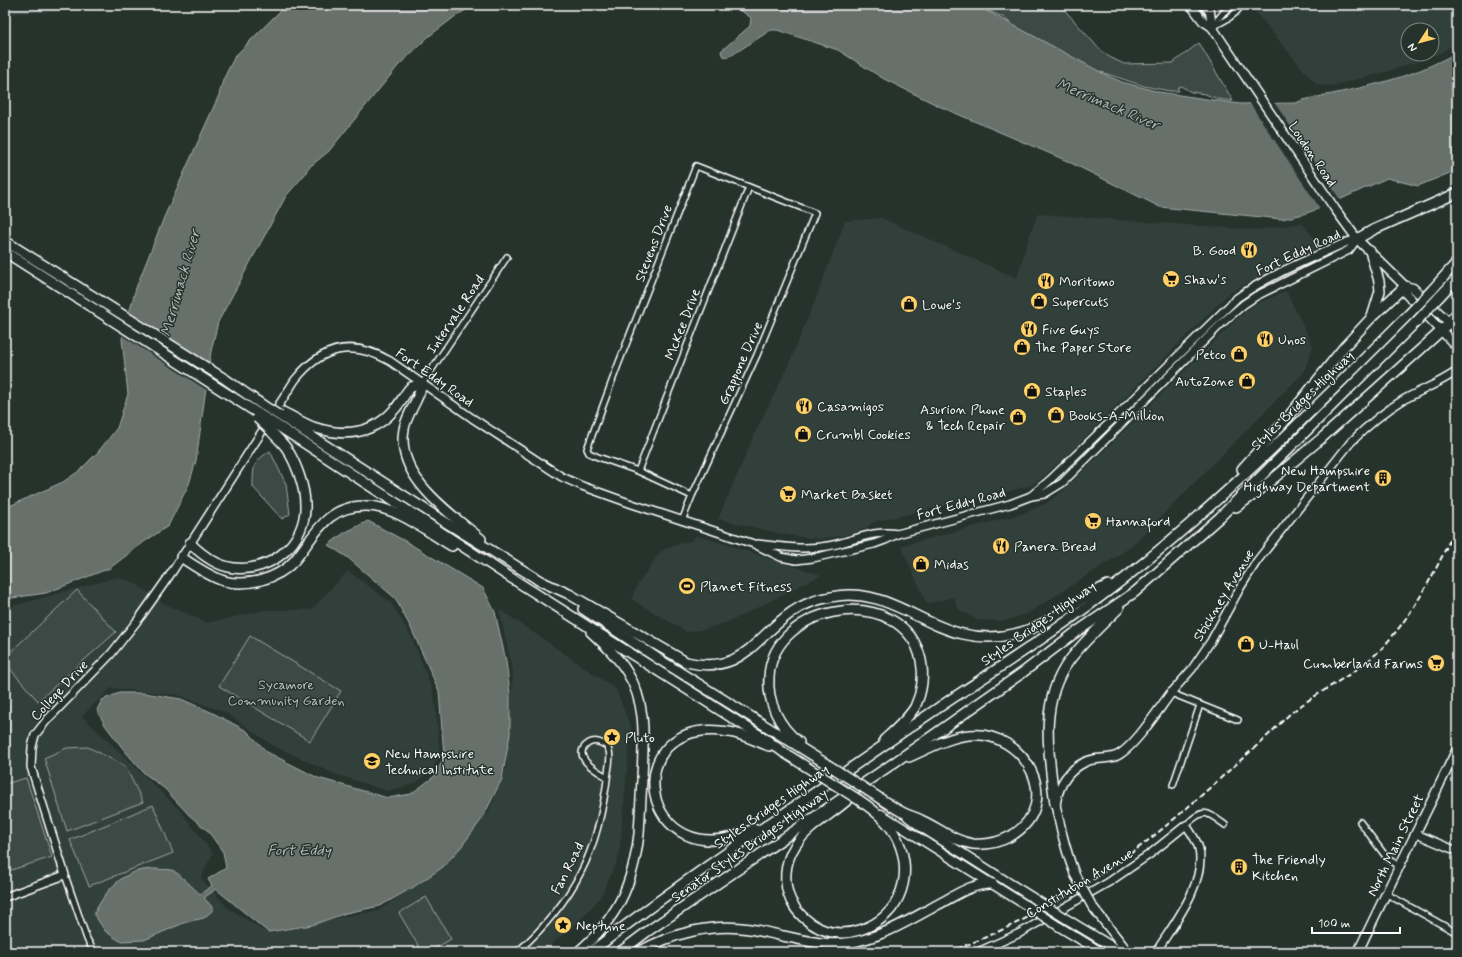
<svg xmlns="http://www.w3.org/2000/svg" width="1462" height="957" font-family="Mynerve,sans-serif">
<rect width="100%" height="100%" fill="#26332d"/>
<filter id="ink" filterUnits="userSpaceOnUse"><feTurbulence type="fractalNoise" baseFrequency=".025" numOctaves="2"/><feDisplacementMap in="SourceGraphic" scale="8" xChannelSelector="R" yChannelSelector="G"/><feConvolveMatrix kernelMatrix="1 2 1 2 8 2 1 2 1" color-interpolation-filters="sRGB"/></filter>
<g filter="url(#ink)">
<g fill="#333f3a" fill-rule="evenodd">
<polygon points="5,5 157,5 152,7 5,14"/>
<path d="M 1250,5 L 1457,5 L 1457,42 L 1441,53 L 1386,72 L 1331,86 L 1317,85 L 1300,66 ZM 1408,30 L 1432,30 L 1432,54 L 1408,54 Z"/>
<polygon points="1038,214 1257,230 1302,223 1321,247 1251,281 1229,293 1072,451 1040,480 1028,486 980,499 948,505 873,522 865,529 845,535 819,539 787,535 718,519 756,431 787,368 815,301 845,221 881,218 1017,278 1028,239"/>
<polygon points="1286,291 1313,346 1304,372 1131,547 1027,614 1003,621 977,620 958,609 954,597 927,604 901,546 1021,514 1047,503 1059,494 1097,458 1238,318 1251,307"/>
<polygon points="696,535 821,575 733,620 706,629 687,632 631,599 638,584 661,551 681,543 692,541"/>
<polygon points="348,571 391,603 411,636 432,688 435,703 440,754 433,769 414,784 387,791 335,774 274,746 225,712 178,695 111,688 82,716 179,809 213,853 201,878 228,908 264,931 290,930 340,917 378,911 448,864 489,811 506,769 513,672 499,609 616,689 631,728 619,857 600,898 575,925 542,952 5,952 5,608 118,577 133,582 163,603 207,623 265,610 311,610"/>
</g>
<g fill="#3e4944" stroke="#9ea4a2">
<polygon points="975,5 1060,5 1101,51 1111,58 1124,64 1173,63 1199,43 1233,101 1218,99 1205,94 1191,92 1181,86 1177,88 1179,91 1170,91 1144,86 1083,66 1016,28 1003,17"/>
<path d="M 270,451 L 286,484 L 290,514 L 282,519 L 253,487 C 253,467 253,462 270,451 Z"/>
<polygon points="77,590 116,632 38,701 5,663 5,657"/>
<polygon points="250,636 341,691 310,741 219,686"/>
<polygon points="5,700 9,704 10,758 5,760"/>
<polygon points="88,747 125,766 143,802 67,831 44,758 67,748"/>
<polygon points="26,778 52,857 5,872 5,784"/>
<polygon points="153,805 173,853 89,886 70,840"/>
<polygon points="426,897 451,939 429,952 422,952 399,913"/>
</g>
<g fill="#67706c" stroke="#a4a9a7">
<polygon points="286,5 475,5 457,15 428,37 398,66 329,151 307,169 306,173 286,196 218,322 211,351 196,461 189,484 168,526 144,542 110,568 46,593 5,599 5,508 63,482 79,471 98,452 117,428 128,394 122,339 136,288 165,215 219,95 223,80 235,56"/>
<path d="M 714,5 L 976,5 L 1106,75 L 1122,82 L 1159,92 L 1240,104 L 1296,103 L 1303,100 C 1355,89 1411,80 1457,52 L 1457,170 L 1418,186 L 1387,178 L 1326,206 L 1304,214 L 1282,219 L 1160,207 L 1065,160 L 941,107 L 884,79 L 838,50 L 777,30 L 771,30 L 732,55 L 726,57 L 722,55 L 721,51 L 750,26 L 751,18 C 740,8 728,7 714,5 Z"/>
<path d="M 368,521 L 405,541 L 483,588 L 495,612 L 506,661 L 510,693 L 510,734 L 502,779 L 482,819 L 461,847 L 443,867 L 412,888 L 380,906 L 346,913 L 312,925 L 268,932 L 216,889 L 204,898 L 214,909 L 204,918 L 186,922 L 144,940 L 120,941 L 105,931 L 94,914 C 107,888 124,868 157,869 C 161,870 168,869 172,870 C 179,873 194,889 200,894 L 212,886 L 208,879 L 226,868 L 223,852 L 208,831 L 189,815 L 165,789 L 144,773 L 124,750 L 105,725 L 97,710 L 102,700 L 119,693 L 144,693 L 181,699 L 213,713 L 247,731 L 267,752 L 318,778 L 388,798 L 411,794 L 436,775 L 444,756 L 439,691 L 411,628 L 395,598 L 347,557 L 328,545 L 344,533 Z"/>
</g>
<g fill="#26332d">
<polygon points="1249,102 1274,102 1341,201 1321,210"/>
<polygon points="128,311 211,364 208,391 121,335"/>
</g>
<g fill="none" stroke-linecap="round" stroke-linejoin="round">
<g stroke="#fff" stroke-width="8">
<g id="street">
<polyline points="1213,25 1223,13 1232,5"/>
<path d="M 1212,27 C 1222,22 1236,16 1241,5"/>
<polyline points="422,384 507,257"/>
<polyline points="638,471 749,187"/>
<polyline points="682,521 692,496 757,355 815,213 696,166 618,365 587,449 589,453 598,457 638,471 692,496"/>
<polyline points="1171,693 1238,720"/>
<polyline points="1173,785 1200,705"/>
<polyline points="1360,822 1387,858 1399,866"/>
<path d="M 1186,825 C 1204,808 1206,811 1225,825"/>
<polyline points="65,875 87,939 94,952"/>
<polyline points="1385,893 1457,933"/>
<path d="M 517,952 C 543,929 565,904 581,872 C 597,841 604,806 608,772 C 609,766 611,757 609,751 C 608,747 605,744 601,743 C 597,741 593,741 589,743 C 569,756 597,771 607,777"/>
</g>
</g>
<g stroke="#fff" stroke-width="10">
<g id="secondary">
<polyline points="1031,496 1044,494 1062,483 1223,322 1244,304 1256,296 1349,250 1357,239"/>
<path d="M 758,544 C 782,547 805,550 828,546 C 851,542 874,529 897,534"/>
<path d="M 1171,693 L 1192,669 L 1211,641 L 1240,588 L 1257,561 L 1350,443 C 1366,427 1383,412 1403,400 C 1421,390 1440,383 1457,371"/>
<polyline points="1416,834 1457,851"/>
<path d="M 5,897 L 65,875 L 31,767 L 32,747 L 35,735 L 47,720 L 111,654 L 141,616 L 172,572 L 295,380 C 321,347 352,339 390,361 L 472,418 L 562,477 L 582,486 L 632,504 L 754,544 L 781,557 L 796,560 L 813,558 L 874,544 L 885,540 L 897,534 L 1010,504 L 1031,496 L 1050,480 L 1132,401 L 1237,298 C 1270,274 1310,259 1347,242 L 1357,239"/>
<path d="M 978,952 L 1020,933 L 1109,882 L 1150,854 L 1186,825 C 1191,833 1197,840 1199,849 C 1206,883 1175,922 1158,949 L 1155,952"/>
</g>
</g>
<g stroke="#fff" stroke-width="11">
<g id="primary">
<polyline points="1191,5 1203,21 1212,27 1335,209 1357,239 1405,286 1413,288 1457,330"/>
<polyline points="1205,5 1210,12 1212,27"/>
<polyline points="1405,286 1406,294 1457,347"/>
<polyline points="881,814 1024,904"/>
<polyline points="908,817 921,827 1033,898"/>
<path d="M 1075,875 C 1068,857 1063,839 1059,820 C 1058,815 1055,807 1056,802 C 1059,784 1069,770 1085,762 C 1096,756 1110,761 1120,754 C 1137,743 1158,710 1171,693"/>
<polyline points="1092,906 1128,952"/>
<polyline points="1068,920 1121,952"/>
<polyline points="1058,926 1101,952"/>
<path d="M 1358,952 C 1390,884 1424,817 1457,749"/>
</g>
</g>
<g stroke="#fff" stroke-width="12">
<g id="highway">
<polyline points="1357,239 1373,230 1457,193"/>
<polyline points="5,241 225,379 264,406"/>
<polyline points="5,252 259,414"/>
<polyline points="1432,290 1457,262"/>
<polyline points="1439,297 1457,278"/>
<polyline points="1374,315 1405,286"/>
<path d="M 283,412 C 293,417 303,423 313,427 C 343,437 372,435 394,410 C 400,404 405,393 410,388 C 413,386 419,385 422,384 C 419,401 407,412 404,429 C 395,477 449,512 481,539"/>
<polyline points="280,416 437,517 542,582"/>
<polyline points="275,424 505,574 767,740 783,752 821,776"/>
<polyline points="1242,469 1284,422 1344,347 1372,317 1380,291 1379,281 1370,251"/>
<polyline points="1236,507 1255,494 1323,437 1441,331 1457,313"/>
<path d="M 190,543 C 202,555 216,566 234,568 C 272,573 307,541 305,504 C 305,487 296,463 287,449 C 283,443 276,437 271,431"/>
<path d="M 181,557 C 194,566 209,576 224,581 C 247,587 278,579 294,561 C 315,536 325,506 365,506 C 394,505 428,532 452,546"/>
<path d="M 538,580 L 569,594 L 686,662 C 743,675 752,640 792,612 C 804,604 817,599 831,597 C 884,586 917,624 963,634 C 980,638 997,638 1014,634 C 1050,626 1075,600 1108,585"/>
<polyline points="583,609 657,658 833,768"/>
<path d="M 799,742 C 779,727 767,702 769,677 C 773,601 904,583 921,660 C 924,675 922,692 915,707 C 907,720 895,730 884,740"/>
<path d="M 870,792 C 881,799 891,806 902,812 C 908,815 915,817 921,820 C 939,828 953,841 973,844 C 986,845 1000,842 1011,836 C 1066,803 1024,729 969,735 C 948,737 928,749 909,757"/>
<path d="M 854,794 C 836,813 809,824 795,846 C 784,863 783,884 791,901 C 797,913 807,922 819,928 C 832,934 847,934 860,930 C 903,916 916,870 894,833 C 887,820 871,808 859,800"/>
<path d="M 1055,804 C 1049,756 1038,703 1069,661 C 1083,642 1102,625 1119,608"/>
<path d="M 754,829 C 639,884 613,713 729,732 C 743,734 756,741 769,746"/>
<path d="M 578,952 C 617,919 633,885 639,834 C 640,816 641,797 642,779 C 643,742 648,705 627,672 C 618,657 604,644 591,632"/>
<path d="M 591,952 C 668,892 749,837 829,783 C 873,753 915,723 959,694 C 1017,656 1076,617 1130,574 C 1230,494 1319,404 1409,314"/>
<polyline points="620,952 648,931 895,762 1022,673 1072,635 1135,592 1220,517 1417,321"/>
<path d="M 639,952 C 672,933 713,923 750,929 C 761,931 772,933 783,936 C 803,940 825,946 846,943 C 879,939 908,921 937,905 C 955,896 971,883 993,884"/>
</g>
</g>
<use href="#street" stroke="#26332d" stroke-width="5"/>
<use href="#secondary" stroke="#26332d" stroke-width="7"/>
<use href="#primary" stroke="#26332d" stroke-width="8"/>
<use href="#highway" stroke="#26332d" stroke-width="9"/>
<g stroke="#fff" stroke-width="2" stroke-dasharray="6 3" stroke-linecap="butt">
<polyline points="720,952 763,949 790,952"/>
<path d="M 948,952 C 1022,926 1100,880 1161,830 C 1195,802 1228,771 1262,741 C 1272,732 1281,722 1291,713 C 1321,689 1358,674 1384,646 C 1415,611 1435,573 1454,531"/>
</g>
<g stroke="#fff" stroke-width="11" stroke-linecap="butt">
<g id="primary-bridge">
<polyline points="1075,875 1092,906"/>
<polyline points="1033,898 1068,920"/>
<polyline points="1024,904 1058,926"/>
</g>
</g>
<g stroke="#fff" stroke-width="12" stroke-linecap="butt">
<g id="highway-bridge">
<polyline points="1409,314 1432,290"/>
<polyline points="1417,321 1439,297"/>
<polyline points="264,406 280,416"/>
<polyline points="259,414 275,424"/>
<polyline points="257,418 271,431"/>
<polyline points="833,768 870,792"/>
<polyline points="821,776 859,800"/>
</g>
</g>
<use href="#primary-bridge" stroke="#26332d" stroke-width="8"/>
<use href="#highway-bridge" stroke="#26332d" stroke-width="9"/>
</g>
</g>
<defs>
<g id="restaurant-disc" transform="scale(0.9)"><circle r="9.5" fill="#ffd166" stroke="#26332d"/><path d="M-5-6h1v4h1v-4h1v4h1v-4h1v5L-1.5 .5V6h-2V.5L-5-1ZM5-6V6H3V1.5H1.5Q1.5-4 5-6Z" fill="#111"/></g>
<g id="supermarket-disc" transform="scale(0.9)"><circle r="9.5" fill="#ffd166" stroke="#26332d"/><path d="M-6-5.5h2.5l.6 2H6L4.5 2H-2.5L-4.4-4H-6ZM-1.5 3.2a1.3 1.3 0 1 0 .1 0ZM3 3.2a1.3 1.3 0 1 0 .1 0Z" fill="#111"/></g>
<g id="shop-disc" transform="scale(0.9)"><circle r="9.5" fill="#ffd166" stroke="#26332d"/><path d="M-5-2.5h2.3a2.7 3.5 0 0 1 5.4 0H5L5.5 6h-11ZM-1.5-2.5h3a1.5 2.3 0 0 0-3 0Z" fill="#111"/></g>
<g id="building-disc" transform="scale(0.9)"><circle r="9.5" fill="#ffd166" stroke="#26332d"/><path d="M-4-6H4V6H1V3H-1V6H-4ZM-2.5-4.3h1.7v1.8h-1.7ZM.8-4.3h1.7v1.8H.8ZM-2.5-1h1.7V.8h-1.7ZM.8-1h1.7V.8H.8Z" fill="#111"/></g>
<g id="stadium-disc" transform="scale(0.9)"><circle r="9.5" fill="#ffd166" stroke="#26332d"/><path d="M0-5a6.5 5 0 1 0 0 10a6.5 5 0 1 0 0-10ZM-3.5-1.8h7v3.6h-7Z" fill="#111"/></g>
<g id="sight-disc" transform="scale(0.9)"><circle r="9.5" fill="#ffd166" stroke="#26332d"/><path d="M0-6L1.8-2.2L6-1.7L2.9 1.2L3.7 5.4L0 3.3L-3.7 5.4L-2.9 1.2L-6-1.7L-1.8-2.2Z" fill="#111"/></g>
<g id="university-disc" transform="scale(0.9)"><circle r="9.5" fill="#ffd166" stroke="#26332d"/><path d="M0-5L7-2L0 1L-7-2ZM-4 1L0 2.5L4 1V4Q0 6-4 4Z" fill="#111"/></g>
</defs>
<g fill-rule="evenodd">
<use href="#restaurant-disc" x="1249" y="250"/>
<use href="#supermarket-disc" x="1171" y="279"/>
<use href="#restaurant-disc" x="1046" y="281"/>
<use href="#shop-disc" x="1039" y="301"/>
<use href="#shop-disc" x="909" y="304"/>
<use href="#restaurant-disc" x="1029" y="329"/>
<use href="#restaurant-disc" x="1265" y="339"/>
<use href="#shop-disc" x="1022" y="347"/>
<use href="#shop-disc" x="1239" y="354"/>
<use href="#shop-disc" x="1247" y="381"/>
<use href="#shop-disc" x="1032" y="391"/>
<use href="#restaurant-disc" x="804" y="406"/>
<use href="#shop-disc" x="1056" y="415"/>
<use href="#shop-disc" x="1018" y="417"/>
<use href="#shop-disc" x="803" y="434"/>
<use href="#building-disc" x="1383" y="478"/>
<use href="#supermarket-disc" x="788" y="494"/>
<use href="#supermarket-disc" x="1093" y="521"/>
<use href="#restaurant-disc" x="1001" y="546"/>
<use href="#shop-disc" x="921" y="564"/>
<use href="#stadium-disc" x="687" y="586"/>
<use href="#shop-disc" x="1246" y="644"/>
<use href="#supermarket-disc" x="1436" y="663"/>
<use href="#sight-disc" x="612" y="737"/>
<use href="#university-disc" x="372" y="761"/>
<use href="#building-disc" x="1239" y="867"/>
<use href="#sight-disc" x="563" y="925"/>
</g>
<g text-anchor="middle" stroke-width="3" stroke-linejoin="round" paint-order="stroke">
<g font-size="14" fill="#fff" stroke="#26332d">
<text transform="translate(1313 154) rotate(56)" y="5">Loudon Road</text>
<text transform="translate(653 243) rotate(-69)" y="5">Stevens Drive</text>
<text transform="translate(1298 252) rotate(-25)" y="5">Fort Eddy Road</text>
<text transform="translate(455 314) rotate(-56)" y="5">Intervale Road</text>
<text transform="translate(682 324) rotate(-69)" y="5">McKee Drive</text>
<text transform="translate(740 363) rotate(-66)" y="5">Grappone Drive</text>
<text transform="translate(435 377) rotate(35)" y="5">Fort Eddy Road</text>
<text transform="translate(1302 400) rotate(-44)" y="5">Styles Bridges Highway</text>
<text transform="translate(961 503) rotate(-15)" y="5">Fort Eddy Road</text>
<text transform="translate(1223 595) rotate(-59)" y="5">Stickney Avenue</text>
<text transform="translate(1038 623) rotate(-35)" y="5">Styles Bridges Highway</text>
<text transform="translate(59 690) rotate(-47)" y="5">College Drive</text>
<text transform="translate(771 806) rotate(-35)" y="5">Styles Bridges Highway</text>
<text transform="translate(749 845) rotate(-35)" y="5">Senator Styles Bridges Highway</text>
<text transform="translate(1395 845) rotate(-64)" y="5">North Main Street</text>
<text transform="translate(567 868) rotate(-63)" y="5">Fan Road</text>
<text transform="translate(1079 883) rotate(-31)" y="5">Constitution Avenue</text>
</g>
<g font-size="14" fill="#fff" stroke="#26332d" text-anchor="start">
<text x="1236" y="255" text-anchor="end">B. Good</text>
<text x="1184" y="284">Shaw's</text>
<text x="1059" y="286">Moritomo</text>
<text x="1052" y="306">Supercuts</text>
<text x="922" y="309">Lowe's</text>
<text x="1042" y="334">Five Guys</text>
<text x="1278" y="344">Unos</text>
<text x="1035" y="352">The Paper Store</text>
<text x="1226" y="359" text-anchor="end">Petco</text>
<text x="1234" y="386" text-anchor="end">AutoZone</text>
<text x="1045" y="396">Staples</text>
<text x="817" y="411">Casamigos</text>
<text x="1005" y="414" text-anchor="end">Asurion Phone<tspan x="1005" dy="16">&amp; Tech Repair</tspan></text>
<text x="1069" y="420">Books-A-Million</text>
<text x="816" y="439">Crumbl Cookies</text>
<text x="1370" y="475" text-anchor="end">New Hampshire<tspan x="1370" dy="16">Highway Department</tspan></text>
<text x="801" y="499">Market Basket</text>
<text x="1106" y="526">Hannaford</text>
<text x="1014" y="551">Panera Bread</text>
<text x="934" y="569">Midas</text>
<text x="700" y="591">Planet Fitness</text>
<text x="1259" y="649">U-Haul</text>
<text x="1423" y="668" text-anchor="end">Cumberland Farms</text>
<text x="625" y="742">Pluto</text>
<text x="385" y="758">New Hampshire<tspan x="385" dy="16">Technical Institute</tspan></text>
<text x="1252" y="864">The Friendly<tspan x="1252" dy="16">Kitchen</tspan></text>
<text x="576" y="930">Neptune</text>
</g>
<g font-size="14" fill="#bbbfbe" stroke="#26332d">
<text x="286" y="689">Sycamore<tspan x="286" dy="16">Community Garden</tspan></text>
</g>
<g font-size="15" font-style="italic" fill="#b3b8b6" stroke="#26332d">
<text transform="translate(1108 104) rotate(23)" y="5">Merrimack River</text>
<text transform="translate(180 283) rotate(-74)" y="5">Merrimack River</text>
<text x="299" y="855">Fort Eddy</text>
</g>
</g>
<rect width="1462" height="957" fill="none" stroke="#26332d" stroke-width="20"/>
<rect x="10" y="10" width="1442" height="937" fill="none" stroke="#fff" stroke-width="1.5" filter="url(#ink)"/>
<g transform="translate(1420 42) rotate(234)"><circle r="19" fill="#26332d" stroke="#7d8581"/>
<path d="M0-3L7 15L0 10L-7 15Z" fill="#ffd166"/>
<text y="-6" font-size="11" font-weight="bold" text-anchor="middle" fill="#ffffff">N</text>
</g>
<path d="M1312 927v6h88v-6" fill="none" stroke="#ffffff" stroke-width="2"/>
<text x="1318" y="927" font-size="12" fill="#ffffff" stroke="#26332d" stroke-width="3" paint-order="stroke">100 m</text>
</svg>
